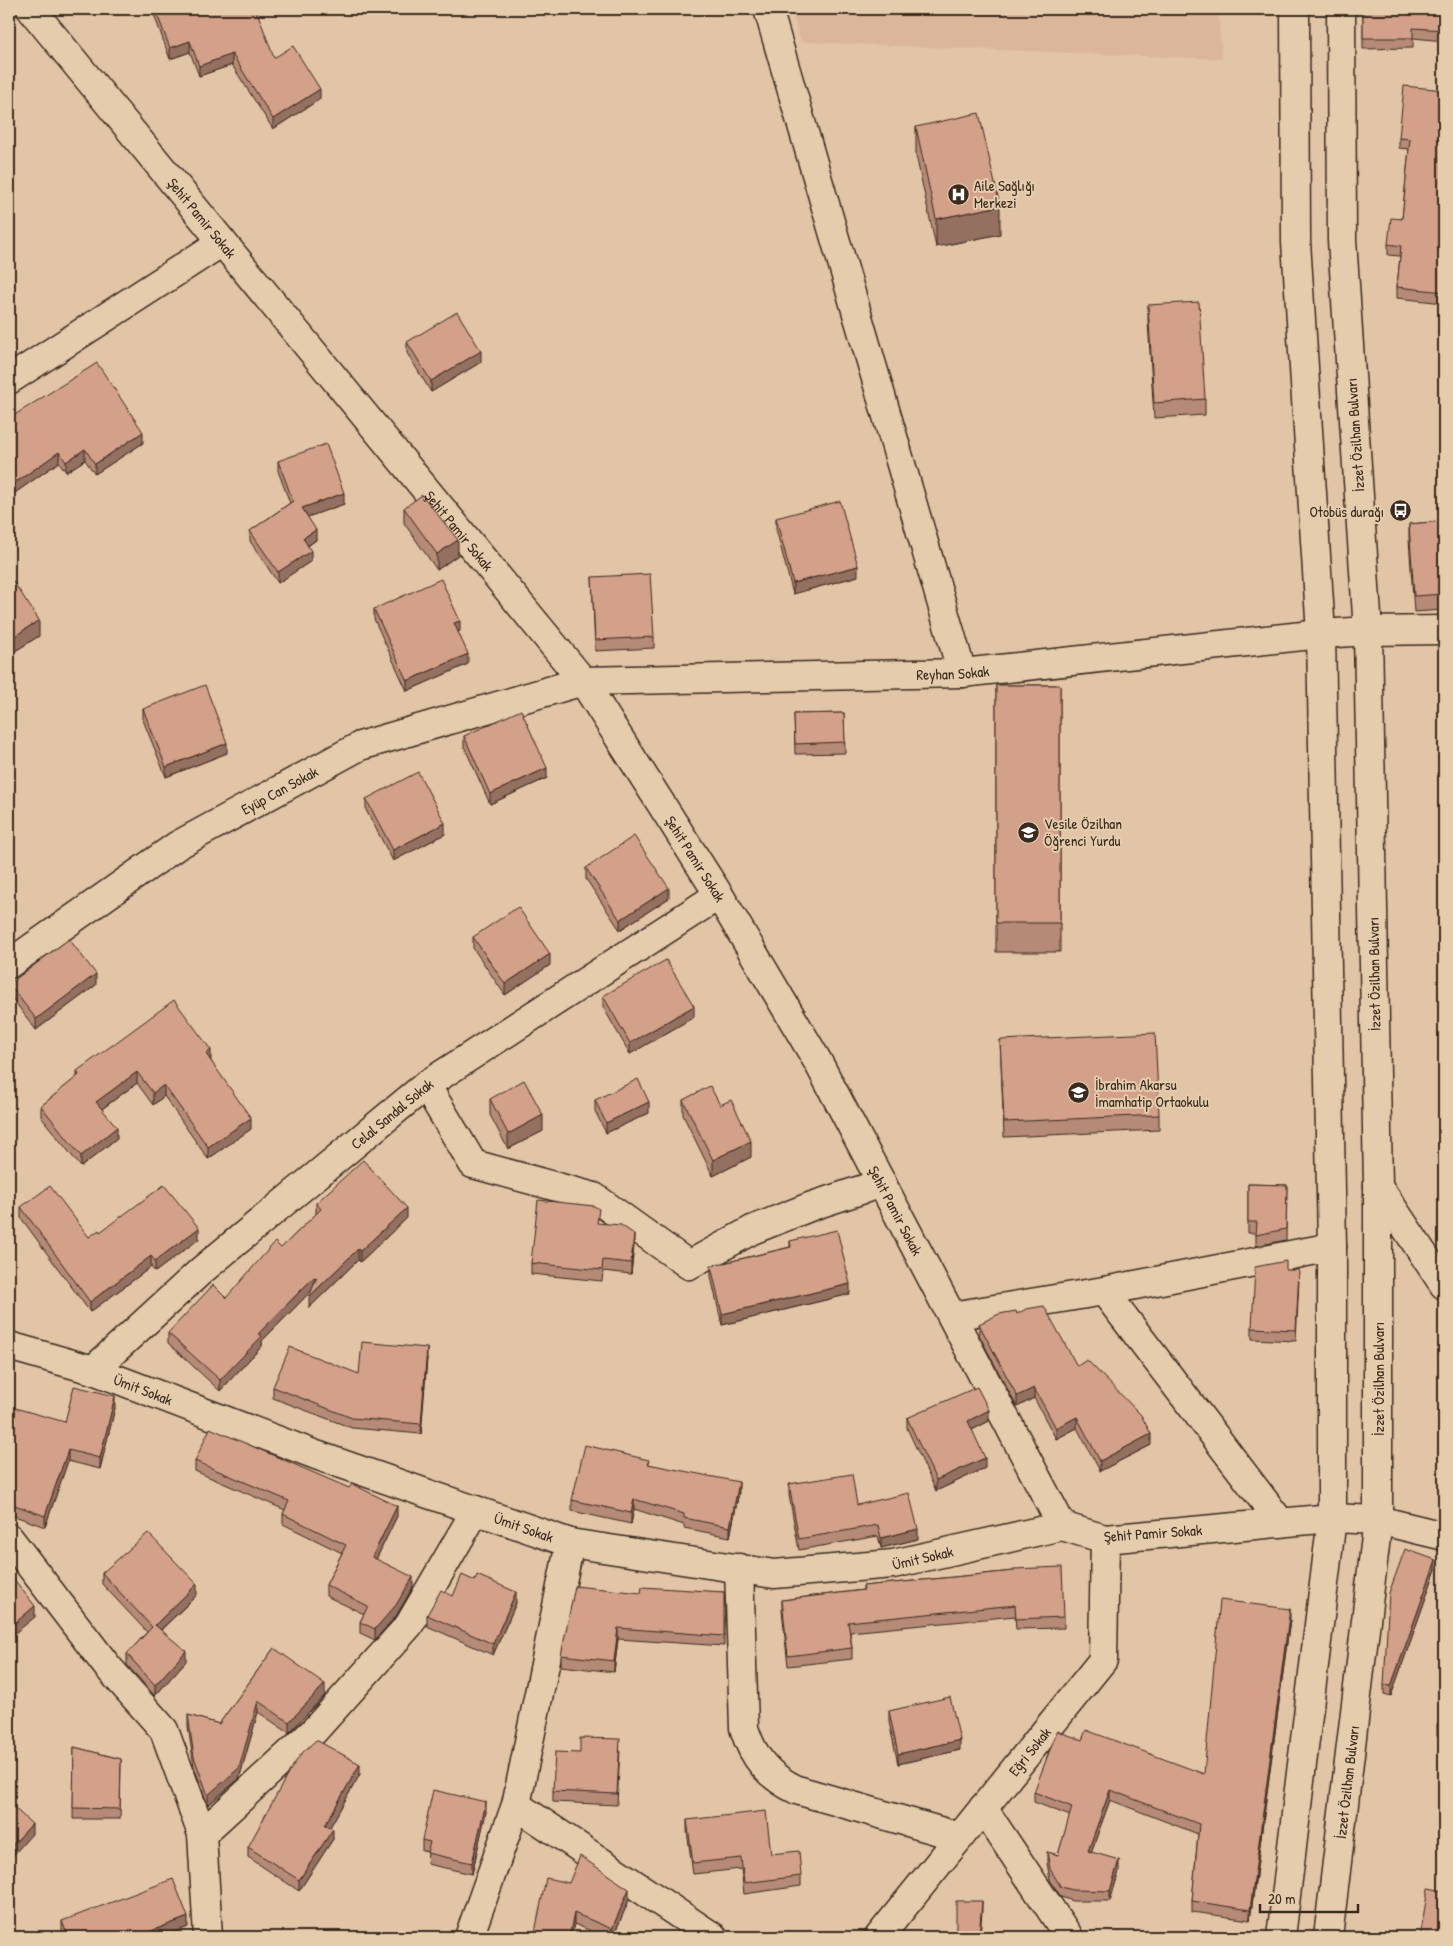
<svg xmlns="http://www.w3.org/2000/svg" width="1453" height="1946" font-family="'Patrick Hand',sans-serif">
<style>
.built{fill:#dbb69b}
.lines{fill:none;stroke-linecap:round;stroke-linejoin:round}
.minor-casing{stroke:#3b2a1e;stroke-width:31}
.tertiary-casing{stroke:#3b2a1e;stroke-width:31}
.secondary-casing{stroke:#3b2a1e;stroke-width:31}
.minor{stroke:#e4ccac;stroke-width:28}
.tertiary{stroke:#e4ccac;stroke-width:28}
.secondary{stroke:#e4ccac;stroke-width:28}
.wall{fill:#b58a77;stroke:#3b2a1e}
.shaded-wall{fill:#947061;stroke:#3b2a1e}
.building{fill:#d3a08a;stroke:#3b2a1e}
.labels{text-anchor:middle;dominant-baseline:central;stroke-width:4;stroke-linejoin:round;paint-order:stroke}
.poi-label{font-size:15px;fill:#3b2a1e;stroke:#e4ccac;text-anchor:start}
.street-label{font-size:15px;fill:#3b2a1e;stroke:#e4ccac}
</style>
<rect width="100%" height="100%" fill="#e2c4a6"/>
<filter id="ink" filterUnits="userSpaceOnUse"><feTurbulence type="fractalNoise" baseFrequency=".02" numOctaves="2"/><feDisplacementMap in="SourceGraphic" scale="10" xChannelSelector="R" yChannelSelector="G"/><feConvolveMatrix kernelMatrix="1 2 1 2 8 2 1 2 1" color-interpolation-filters="sRGB"/></filter>
<g filter="url(#ink)">
<path class="built" d="M791,9H1218L1222,59L801,42Z"/>
<g class="lines">
<defs>
<g id="minor">
<path d="M768,9L962,673"/>
<path d="M9,380L222,242"/>
<path d="M1368,631L1444,630"/>
<path id="s1" d="M9,964L178,845L360,746L583,681L962,673L1321,634"/>
<path d="M426,1085L473,1164L594,1197L689,1265L752,1230L812,1206L882,1183"/>
<path d="M1378,1186L1444,1285"/>
<path d="M1104,1291L1281,1523"/>
<path d="M952,1316L1104,1291L1332,1247"/>
<path id="s2" d="M9,1346L93,1370L316,1455L570,1543L774,1574L893,1564L1062,1526"/>
<path id="s3" d="M93,1370L202,1270L426,1085L719,895"/>
<path d="M1378,1520L1444,1536"/>
<path d="M9,1538L107,1666L164,1730L202,1834L208,1937"/>
<path d="M739,1568L744,1728C753,1758 769,1777 797,1790L960,1837"/>
<path d="M516,1805L713,1937"/>
<path d="M983,1808L1069,1937"/>
<path d="M202,1834L313,1732L409,1625L476,1510"/>
<path d="M469,1937L516,1805L570,1543"/>
<path id="s4" d="M879,1937L1103,1660L1105,1539"/>
</g>
<g id="tertiary">
<path id="s5" d="M31,9L583,681L719,895L818,1062L1062,1526L1105,1539L1332,1518L1378,1520"/>
</g>
<g id="secondary">
<path d="M1321,634L1368,631"/>
<path d="M1281,1937L1332,1518V1247L1321,634L1296,242L1295,9"/>
<path id="s6" d="M1328,1937L1378,1520V1186L1368,631L1342,240L1341,9"/>
</g>
</defs>
<use href="#minor" class="minor-casing"/>
<use href="#tertiary" class="tertiary-casing"/>
<use href="#secondary" class="secondary-casing"/>
<use href="#minor" class="minor"/>
<use href="#tertiary" class="tertiary"/>
<use href="#secondary" class="secondary"/>
</g>
<path class="wall" d="M152,9H215V10L274,58L320,99L273,129L232,65L199,76L190,52L170,59Z
M1363,9H1444V41L1413,38V48L1363,49Z
M1444,90V303L1397,298V287L1400,256L1388,255V244L1402,219L1409,149L1399,148V138Z
M916,127L1000,234L936,247L916,155Z
M1148,305L1205,399V415L1154,418L1148,321Z
M407,342L481,362L431,392L407,353Z
M9,414L13,416L143,443L95,474L85,460L66,472L59,462L9,497Z
M278,461L344,504L307,517L316,540L308,546L311,561L278,583L250,541V531L290,503L278,471Z
M404,508L458,555L437,570L404,523Z
M776,518L858,576L793,594L776,529Z
M1444,521V610L1414,612L1409,539V524Z
M9,575L39,636L12,653L9,649Z
M592,577L654,637V648L595,651Z
M374,609L460,631L458,632L468,664L407,691L374,619Z
M996,685H1060V952H996Z
M143,709L227,753L166,777L143,720Z
M844,713L845,753L795,754L794,714Z
M464,736L547,778L490,804L464,746Z
M366,799L445,834L393,861L366,810Z
M586,868L669,898L620,930L586,879Z
M473,937L550,965L505,995L473,948Z
M9,984L96,985L36,1030L9,994Z
M603,996L694,1017L630,1054L603,1007Z
M1000,1040L1159,1115V1130L1004,1137Z
M211,1061L251,1129L208,1159L164,1096L153,1105L137,1083L102,1109L117,1138L81,1167L41,1117V1106L77,1077V1071Z
M490,1099L543,1131L508,1149L490,1115Z
M595,1100L649,1113L606,1133L595,1111Z
M683,1100L720,1105L751,1157L713,1176L683,1115Z
M1248,1184L1287,1185L1286,1240L1256,1246V1233H1248Z
M316,1203L407,1218L360,1262L358,1260L309,1308L312,1290L262,1341V1346L220,1391L168,1343V1333L226,1298L281,1248L316,1214Z
M21,1207L89,1237L100,1232L199,1239L155,1272L151,1267L90,1312L21,1218Z
M790,1241L850,1294L722,1325L711,1277V1266L790,1247Z
M634,1245L631,1274L603,1271L602,1281L531,1274V1263Z
M1286,1270L1299,1281L1296,1341L1252,1339V1328Z
M1017,1314L1077,1366L1151,1445L1100,1471L1077,1428L1056,1439L1034,1398L1017,1407L979,1335V1324Z
M427,1358L421,1434L352,1428L273,1398V1387L359,1374Z
M115,1408L100,1469L68,1461L45,1527L9,1514V1427L65,1422Z
M907,1418L989,1421L972,1430L985,1468L936,1491L907,1428Z
M195,1461L397,1516L376,1559L413,1587L396,1616L375,1640L360,1633V1622L364,1614L326,1596V1585L342,1553L283,1524V1514L285,1510L195,1471Z
M649,1464L739,1492L730,1537L684,1528V1525L634,1509L631,1524L572,1511V1500Z
M789,1484L857,1505L918,1539L881,1548L878,1536L799,1550L789,1495Z
M1436,1569L1391,1696L1384,1694V1685Z
M1014,1571L1064,1617V1628L1016,1629L1015,1616L850,1632L852,1648V1659L788,1666L782,1610V1600L863,1590V1586Z
M102,1573L197,1595L161,1630L186,1661L155,1696L127,1665V1654L147,1632L102,1584Z
M724,1592V1646L618,1639L614,1672L561,1666V1655L641,1593Z
M453,1596L516,1603L493,1655L427,1626V1615Z
M1290,1620L1250,1920L1192,1912V1901L1198,1834L1110,1800L1091,1852L1119,1871L1110,1901H1073L1061,1897L1050,1880L1047,1863V1852L1058,1855L1070,1816L1034,1802V1792L1082,1740L1204,1774Z
M274,1648L325,1695L289,1733L258,1712L239,1779L208,1805L194,1767L188,1726V1715L219,1724Z
M889,1711L960,1750L898,1764L889,1722Z
M1444,1715V1741L1437,1735V1725Z
M74,1747L121,1759L120,1819H73Z
M620,1750L617,1805L553,1802V1791L580,1753Z
M360,1774L330,1827L333,1839L299,1891L248,1857V1847Z
M486,1812L472,1874L427,1864L428,1852L422,1851V1840Z
M687,1820L771,1854L801,1876V1886L744,1894L741,1869L693,1874L687,1831Z
M569,1883L629,1900L613,1937H606L574,1924L571,1937H534Z
M62,1921L188,1927L162,1937H64L62,1932Z"/>
<path class="shaded-wall" d="M190,41V52L170,59V48Z
M232,54V65L199,76V66Z
M320,89V99L273,129V119Z
M1000,206V234L936,247V219Z
M481,351V362L431,392V381Z
M143,432V443L95,474V464Z
M85,449V460L66,472V462Z
M59,452V462L9,497V487Z
M344,493V504L302,519V508Z
M316,530V540L303,549V538Z
M458,540V555L437,570V554Z
M311,551V561L278,583V572Z
M858,566V576L793,594V583Z
M39,620V636L12,653V638Z
M460,621V631L454,633V623Z
M468,654V664L407,691V681Z
M227,743V753L166,777V767Z
M547,768V778L490,804V794Z
M445,823V834L393,861V850Z
M669,888V898L620,930V920Z
M550,954V965L505,995V984Z
M96,974V985L36,1030V1019Z
M694,1006V1017L630,1054V1043Z
M211,1050V1062L206,1054Z
M137,1072V1083L96,1113V1102Z
M164,1085V1096L153,1105V1093Z
M649,1102V1113L606,1133V1123Z
M543,1115V1131L508,1149V1134Z
M251,1118V1129L208,1159V1147Z
M117,1127V1138L81,1167V1156Z
M751,1141V1157L713,1176V1160Z
M407,1208V1218L360,1262V1251Z
M199,1228V1239L155,1272V1261Z
M634,1234V1245L631,1274V1263Z
M358,1249V1260L309,1308V1297Z
M151,1256V1267L90,1312V1302Z
M314,1277V1288L262,1341V1346L220,1391V1380L258,1334Z
M850,1284V1294L722,1325V1314Z
M427,1348V1358L421,1434V1424Z
M1034,1388V1398L1017,1407V1396Z
M115,1396V1408L100,1469V1458Z
M989,1410V1421L968,1432V1421Z
M1077,1417V1428L1056,1439V1428Z
M1151,1434V1445L1100,1471V1461Z
M68,1450V1461L45,1527V1516Z
M985,1458V1468L936,1491V1480Z
M739,1482V1492L730,1537V1527Z
M634,1499V1509L631,1524V1513Z
M397,1506V1516L372,1568V1557Z
M918,1529V1539L881,1548V1538Z
M1436,1560V1569L1391,1696V1686Z
M413,1577V1587L396,1616L375,1640V1629Z
M197,1584V1595L155,1635V1625Z
M516,1592V1603L493,1655V1644Z
M35,1606V1617L9,1638V1628Z
M1290,1609V1620L1250,1920V1910Z
M618,1628V1639L614,1672V1661Z
M186,1651V1661L155,1696V1685Z
M325,1684V1695L289,1733V1722Z
M258,1701V1712L239,1779L208,1805V1795Z
M960,1740V1750L898,1764V1754Z
M360,1764V1774L325,1836V1825Z
M1110,1790V1800L1088,1861V1851Z
M486,1802V1812L472,1874V1863Z
M32,1824V1834L9,1860V1849Z
M333,1829V1839L299,1891V1880Z
M1119,1860V1871L1110,1901V1891Z
M629,1889V1900L613,1937H612V1929Z
M982,1901V1911L980,1937H979Z
M574,1913V1924L571,1937H569Z
M188,1917V1927L162,1937H135Z"/>
<path class="building" d="M155,9H215V10L219,9H256L274,58L293,46L320,89L273,119L232,54L199,66L190,41L170,48Z
M1363,9H1444V30L1413,28V38H1363Z
M1404,86L1444,90V292L1397,287L1401,246L1388,244L1391,218L1402,219L1410,139L1399,138Z
M979,113L1000,206L936,219L916,127Z
M1199,302L1205,399L1154,403L1148,305Z
M457,312L481,351L431,381L407,342Z
M97,363L143,432L95,464L85,449L66,462L59,452L9,487V414L10,413L13,416Z
M326,444L344,493L302,508L316,530L303,538L311,551L278,572L250,531L293,501L278,461Z
M422,495L458,540L437,554L404,508Z
M840,501L858,566L793,583L776,518Z
M1444,521V594L1414,596L1409,524Z
M650,574L654,637L595,640L592,577Z
M9,575L39,620L12,638L9,634Z
M441,579L460,621L454,623L468,654L407,681L374,609Z
M205,685L227,743L166,767L143,709Z
M996,685H1060V923H996Z
M521,710L547,768L490,794L464,736Z
M844,713L845,742L795,744L794,714Z
M418,772L445,823L393,850L366,799Z
M634,836L669,888L620,920L586,868Z
M518,907L550,954L505,984L473,937Z
M69,939L96,974L36,1019L9,984Z
M666,960L694,1006L630,1043L603,996Z
M174,1000L211,1050L206,1054L251,1118L208,1147L164,1085L153,1093L137,1072L96,1102L117,1127L81,1156L41,1106L79,1075L77,1071Z
M1155,1033L1159,1115L1004,1122L1000,1040Z
M638,1079L649,1102L606,1123L595,1100Z
M524,1080L543,1115L508,1134L490,1099Z
M710,1086L720,1105L731,1100L751,1141L713,1160L683,1100Z
M363,1160L407,1208L360,1251L358,1249L309,1297L317,1277L316,1279L314,1277L258,1334L262,1336L220,1380L168,1333L213,1285L226,1298L275,1242L281,1248L321,1209L316,1203Z
M1248,1184L1287,1185L1286,1229L1256,1235L1257,1222H1248Z
M164,1185L199,1228L155,1261L151,1256L90,1302L21,1207L50,1186L89,1237L99,1230L100,1232Z
M538,1200L594,1206L599,1209L597,1223L621,1225L634,1234L631,1263L603,1260L602,1270L531,1263Z
M837,1230L850,1284L722,1314L711,1266L791,1247L790,1241Z
M1286,1261V1270H1299L1296,1330L1252,1328L1255,1267Z
M1044,1306L1077,1366L1087,1360L1141,1415L1151,1434L1100,1461L1077,1417L1056,1428L1034,1388L1017,1396L979,1324L999,1314L1016,1311L1017,1314L1026,1309Z
M362,1342L427,1348L421,1424L352,1418L273,1387L290,1347L359,1374Z
M74,1386L115,1396L100,1458L68,1450L45,1516L9,1503V1427L15,1408L65,1422Z
M977,1387L989,1410L968,1421L985,1458L936,1480L907,1418Z
M210,1428L349,1488L352,1484L397,1506L372,1557L413,1577L396,1605L375,1629L360,1622L368,1606L326,1585L346,1545L283,1514L289,1501L195,1461Z
M585,1445L649,1460L648,1464L739,1482L730,1527L684,1518V1514L634,1499L631,1513L572,1500Z
M852,1474L857,1505L909,1493L918,1529L881,1538L878,1525L799,1539L789,1484Z
M148,1533L197,1584L155,1625L186,1651L155,1685L127,1654L152,1627L102,1573Z
M1405,1549L1436,1560L1391,1686L1384,1685L1389,1593Z
M1062,1567L1064,1617L1016,1619L1015,1605L848,1622L852,1648L788,1656L782,1600L864,1590L863,1586L1014,1571V1569Z
M9,1573L35,1606L9,1628Z
M462,1575L475,1581L477,1575L516,1592L493,1644L427,1615L441,1590L453,1596Z
M575,1586L641,1593L642,1587L724,1592V1636L618,1628L614,1661L561,1655Z
M1220,1600L1290,1609L1250,1910L1192,1901L1199,1824L1110,1790L1088,1851L1119,1860L1110,1891L1073,1890L1061,1887L1050,1869L1047,1852L1058,1855L1072,1807L1034,1792L1057,1731L1082,1740L1086,1730L1204,1774Z
M274,1648L325,1684L289,1722L258,1701L239,1768L208,1795L194,1757L188,1715L219,1724Z
M950,1697L960,1740L898,1754L889,1711Z
M1444,1715V1730L1437,1725Z
M580,1738L620,1739L617,1794L553,1791L555,1752L580,1753Z
M316,1740L360,1764L325,1825L333,1829L299,1880L248,1847L289,1772L301,1754Z
M74,1747L121,1759L120,1809L73,1808Z
M433,1790L486,1802L472,1863L427,1853L430,1842L422,1840Z
M9,1803L32,1824L9,1849Z
M766,1811L771,1854L799,1851L801,1876L744,1883L741,1858L693,1863L687,1820Z
M580,1856L629,1889L612,1929L574,1913L569,1937H534L546,1878L569,1883Z
M173,1879L188,1917L135,1937H68L62,1921Z
M1428,1888L1444,1891V1937H1420Z
M956,1901H982L979,1937H956Z"/>
</g>
<defs>
<symbol id="hospital-disc" viewBox="-11 -11 22 22"><circle r="9.5" fill="#3b2a1e" stroke="#e4ccac"/><path d="M-5-5h3v3.5h4V-5h3V5h-3V1.5h-4V5h-3Z" fill="#fff"/></symbol>
<symbol id="bus-disc" viewBox="-11 -11 22 22"><circle r="9.5" fill="#3b2a1e" stroke="#e4ccac"/><path d="M-5-6H5V4H4V6H2V4H-2V6H-4V4H-5ZM-3.5-4V0h7V-4ZM-3.5 1.2v1.5H-2V1.2ZM2 1.2v1.5H3.5V1.2Z" fill="#fff"/></symbol>
<symbol id="school-disc" viewBox="-11 -11 22 22"><circle r="9.5" fill="#3b2a1e" stroke="#e4ccac"/><path d="M0-5L7-2L0 1L-7-2ZM-4 1L0 2.5L4 1V4Q0 6-4 4Z" fill="#fff"/></symbol>
</defs>
<g fill-rule="evenodd">
<use href="#hospital-disc" x="946" y="182" width="25" height="25"/>
<use href="#bus-disc" x="1388" y="498" width="25" height="25"/>
<use href="#school-disc" x="1016" y="820" width="25" height="25"/>
<use href="#school-disc" x="1066" y="1080" width="25" height="25"/>
</g>
<g class="labels">
<g class="poi-label">
<text x="974" y="185">Aile Sağlığı<tspan x="974" dy="17">Merkezi</tspan></text>
<text x="1384" y="511" text-anchor="end">Otobüs durağı</text>
<text x="1044" y="823">Vesile Özilhan<tspan x="1044" dy="17">Öğrenci Yurdu</tspan></text>
<text x="1095" y="1084">İbrahim Akarsu<tspan x="1095" dy="17">İmamhatip Ortaokulu</tspan></text>
</g>
<g class="street-label">
<text stroke="none"><textPath href="#s5" startOffset="270">Şehit Pamir Sokak</textPath></text>
<text transform="translate(1355 435) rotate(-94)">İzzet Özilhan Bulvarı</text>
<text stroke="none"><textPath href="#s5" startOffset="675">Şehit Pamir Sokak</textPath></text>
<text stroke="none"><textPath href="#s1" startOffset="1016">Reyhan Sokak</textPath></text>
<text stroke="none"><textPath href="#s1" startOffset="322">Eyüp Can Sokak</textPath></text>
<text stroke="none"><textPath href="#s5" startOffset="1080">Şehit Pamir Sokak</textPath></text>
<text transform="translate(1374 974) rotate(-91)">İzzet Özilhan Bulvarı</text>
<text stroke="none"><textPath href="#s3" startOffset="394">Celal Sandal Sokak</textPath></text>
<text stroke="none"><textPath href="#s5" startOffset="1485">Şehit Pamir Sokak</textPath></text>
<text transform="translate(1378 1379) rotate(-90)">İzzet Özilhan Bulvarı</text>
<text stroke="none"><textPath href="#s2" startOffset="141">Ümit Sokak</textPath></text>
<text stroke="none"><textPath href="#s2" startOffset="546">Ümit Sokak</textPath></text>
<text transform="translate(1153 1533) rotate(-4)">Şehit Pamir Sokak</text>
<text stroke="none"><textPath href="#s2" startOffset="951">Ümit Sokak</textPath></text>
<text stroke="none"><textPath href="#s4" startOffset="239">Eğri Sokak</textPath></text>
<text stroke="none"><textPath href="#s6" startOffset="156">İzzet Özilhan Bulvarı</textPath></text>
</g>
</g>
<rect width="1453" height="1946" fill="none" stroke="#e4ccac" stroke-width="30"/>
<rect x="15" y="15" width="1423" height="1916" fill="none" stroke="#3b2a1e" stroke-width="2" filter="url(#ink)"/>
<path d="M1260 1904v8h98v-8" fill="none" stroke="#3b2a1e" stroke-width="2.5"/>
<text x="1268" y="1904" font-size="15" fill="#3b2a1e" stroke="#e4ccac" stroke-width="4" paint-order="stroke">20 m</text>
</svg>
